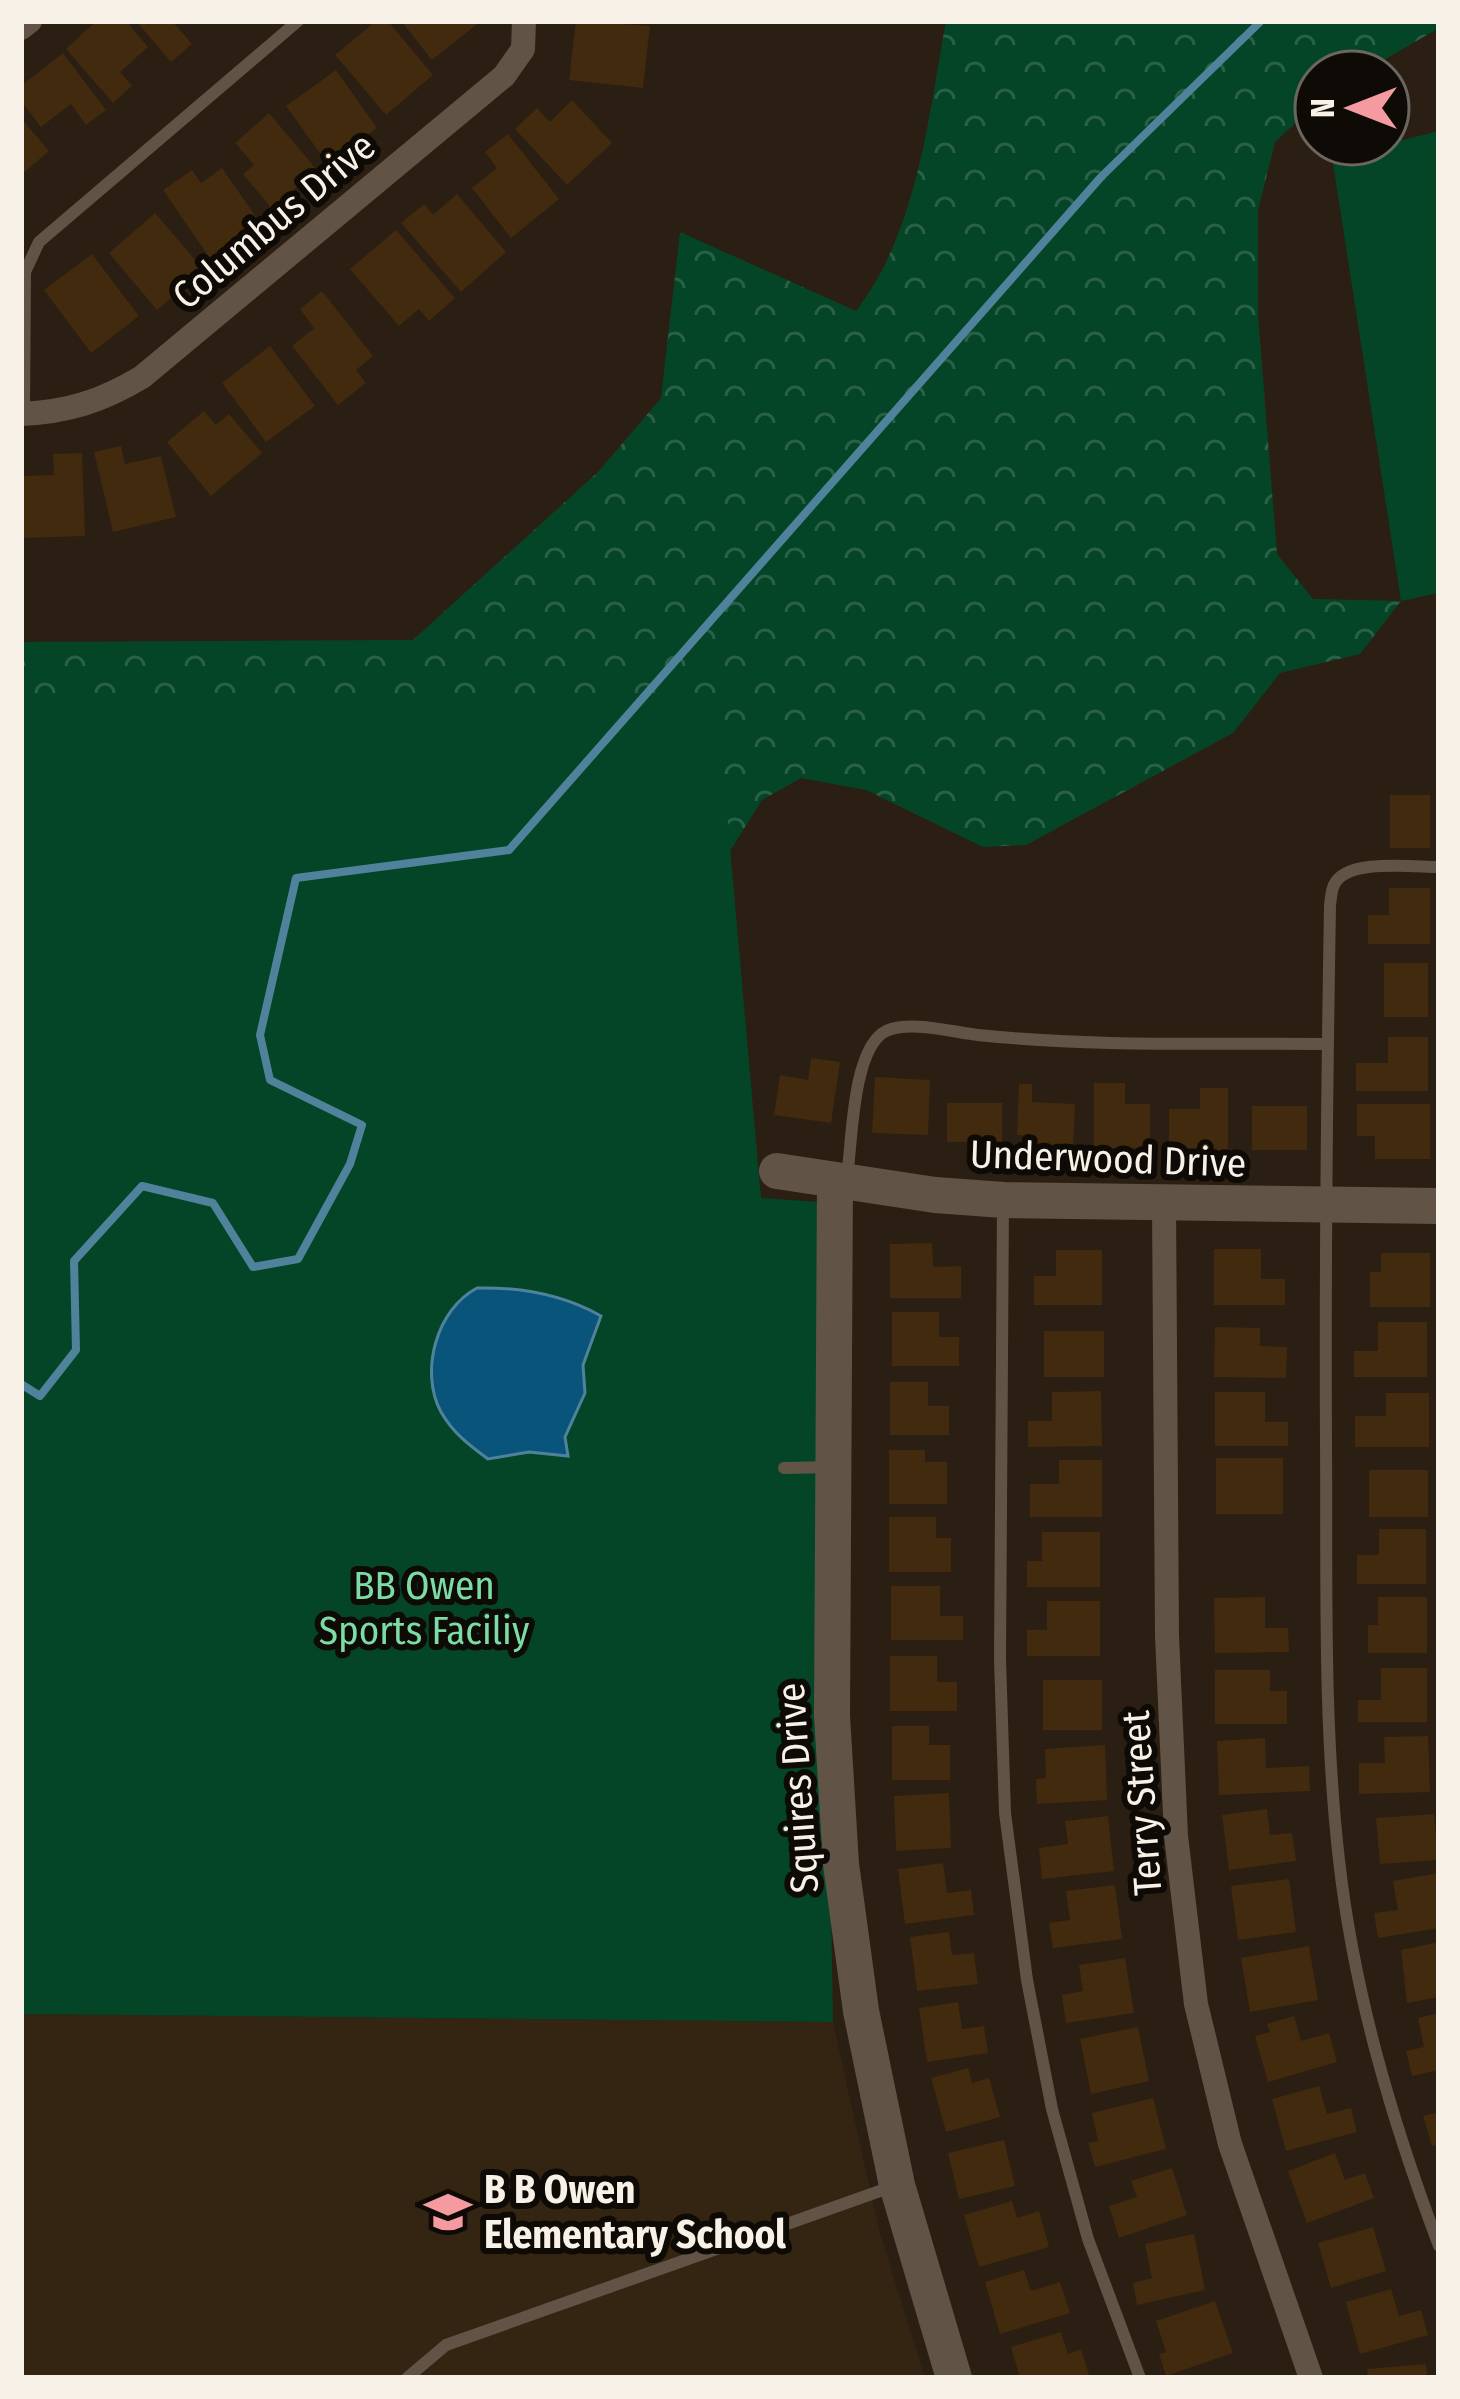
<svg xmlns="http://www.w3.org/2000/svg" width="1460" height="2399" font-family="'Fira Sans Condensed',sans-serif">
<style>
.built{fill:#342513}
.forest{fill:url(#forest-crowns)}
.park{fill:#044528}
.water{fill:#08547a;stroke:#50839b;stroke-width:3}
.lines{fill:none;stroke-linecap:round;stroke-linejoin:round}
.stream{stroke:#50839b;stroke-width:8}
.building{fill:#412a0d}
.lane{stroke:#615446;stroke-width:12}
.street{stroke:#615446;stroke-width:24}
.secondary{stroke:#615446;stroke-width:36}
.labels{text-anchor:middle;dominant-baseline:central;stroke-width:12;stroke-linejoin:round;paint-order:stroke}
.street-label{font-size:39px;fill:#f8f1e8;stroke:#0e0a05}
.park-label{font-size:39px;fill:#7cdca6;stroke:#0e0a05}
.poi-label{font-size:39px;font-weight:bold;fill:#f8f1e8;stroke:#0e0a05;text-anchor:start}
</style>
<defs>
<pattern id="forest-crowns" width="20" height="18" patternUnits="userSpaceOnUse" patternTransform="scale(3)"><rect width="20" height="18" fill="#044528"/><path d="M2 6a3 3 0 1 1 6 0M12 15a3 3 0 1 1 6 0" fill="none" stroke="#296047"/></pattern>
</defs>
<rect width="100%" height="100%" fill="#2a1f12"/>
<path class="built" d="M21,2014L833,2022L879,2230L925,2378H21Z"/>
<path class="forest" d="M946,21H1439V28L1363,72H1316V104L1275,142L1258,210V315L1277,554L1313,599L1401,601L1360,654L1280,673L1233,733L1026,845L983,847L866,790L801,778L762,800L700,899L21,1386V642L413,640L599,471L661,398L680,232L856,311C918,230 928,119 946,21Z"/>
<path class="park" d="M1439,131V593L1401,601L1332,157Z
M21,696L717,700L761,1198L819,1202L833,2022L21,2014Z"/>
<path class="water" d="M477,1288C521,1287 562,1294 601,1316L583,1365L585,1393L565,1437L568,1456L529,1452L488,1459C469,1445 453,1433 441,1412C419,1371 437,1309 477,1288Z"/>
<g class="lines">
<path class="stream" d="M21,1384L40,1396L76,1350L74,1261L142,1186L213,1203L253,1267L298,1259L350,1164L362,1125L270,1080L260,1035L296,878L509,850L1101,177L1261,21"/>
</g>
<path class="building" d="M96,21H126L148,47L120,72L132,86L113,103L66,49Z
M136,21H172L192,44L171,62Z
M376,21H388L433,75L386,115L335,55Z
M401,21H481L432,60Z
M576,21L650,26L643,88L569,80Z
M63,53L106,110L86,125L71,104L41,127L21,101V86Z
M336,70L377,128L327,163L286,106Z
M572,100L612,143L567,185L515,129L537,108L550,122Z
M269,113L317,170L272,209L243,174L254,165L235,143Z
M21,118L49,151L21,175Z
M508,134L559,199L511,238L472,188L497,168L485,152Z
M222,168L261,224L211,260L163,190L192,170L201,183Z
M457,194L506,252L461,292L401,223L424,204L433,215Z
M155,213L204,270L157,310L109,253Z
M396,230L455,298L429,321L419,309L399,326L350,269Z
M92,254L139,316L91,353L44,290Z
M322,291L373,356L356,370L366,383L338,405L292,346L314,328L300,309Z
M270,346L315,406L266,442L222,383Z
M204,411L216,425L229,414L262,453L211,496L167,442Z
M121,446L125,464L161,456L176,517L113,532L94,452Z
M82,453L85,536L24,538L23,476L54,475L53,454Z
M1390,795H1430V848H1390Z
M1389,888H1430V944H1368V915H1389Z
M1384,963H1428V1017H1384Z
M1388,1037H1428V1091H1356V1063H1388Z
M811,1058L840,1062L831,1123L774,1115L780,1075L808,1080Z
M875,1077L930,1080L928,1135L872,1133Z
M1094,1083H1125V1104H1150V1148H1094Z
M1019,1084H1032V1102L1075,1104L1073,1150L1036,1148V1136L1017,1135Z
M1200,1088H1228V1150H1169V1109H1200Z
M947,1103H1002V1142H947Z
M1357,1104H1430V1159H1375V1136H1357Z
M1252,1106H1307V1150H1252Z
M932,1243L933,1267L961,1266V1298H890V1244Z
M1214,1249H1261V1279H1285V1305H1214Z
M1056,1250H1102V1305H1034V1276H1056Z
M1381,1253H1430V1307H1370V1272H1381Z
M892,1312H939V1337H959V1366H892Z
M1378,1322H1427V1377H1354V1351H1378Z
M1215,1327L1260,1328V1346L1287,1347L1286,1378L1214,1377Z
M1044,1331H1104V1377H1044Z
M890,1382H928V1406H949V1435H890Z
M1101,1391L1102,1446L1028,1447V1421H1052V1392Z
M1215,1392H1265V1422H1288V1446H1215Z
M1386,1393H1429V1447H1355V1416H1386Z
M889,1450H925V1462H947V1504H889Z
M1216,1458H1283V1514H1216Z
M1059,1460H1102V1517H1030V1484H1059Z
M1369,1470H1428V1517H1369Z
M889,1517H936V1538H951V1572H889Z
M1379,1529H1426V1584H1357V1555H1379Z
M1042,1532H1100V1587H1027V1561H1042Z
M891,1586H940V1616H963V1640H891Z
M1265,1597V1628H1288L1289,1652L1215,1653L1214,1598Z
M1378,1597H1427V1653H1368V1625H1378Z
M1047,1601H1100V1656H1027V1630H1047Z
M890,1656H937V1682H957V1711H890Z
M1381,1668H1427V1722H1358V1700H1381Z
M1215,1670H1270V1691H1287V1724H1215Z
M1043,1680H1102V1730H1043Z
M892,1726H929V1745H950V1780H892Z
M1428,1736L1430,1792L1359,1794V1763H1385L1384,1737Z
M1265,1738L1266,1768L1309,1766L1310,1791L1219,1795L1217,1741Z
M1105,1745L1107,1800L1037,1804L1036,1779L1046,1778L1045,1749Z
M949,1793L951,1848L896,1851L894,1796Z
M1267,1809L1270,1835L1292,1833L1296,1861L1229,1870L1222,1815Z
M1434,1814L1438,1860L1380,1864L1376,1818Z
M1108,1816L1114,1871L1042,1879L1039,1848L1068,1844L1065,1821Z
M943,1863L947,1893L971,1890L974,1915L905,1924L898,1869Z
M1439,1873V1928L1378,1938L1374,1913L1398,1910L1393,1881Z
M1289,1879L1296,1932L1238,1940L1231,1886Z
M1115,1885L1122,1939L1053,1948L1049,1923L1070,1920L1066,1891Z
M949,1932L952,1955L974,1953L978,1984L917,1991L910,1937Z
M1439,1942V1997L1407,2003L1401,1950Z
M1309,1946L1318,2000L1250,2012L1241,1958Z
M1125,1958L1134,2013L1066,2023L1062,1995L1083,1991L1079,1965Z
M958,2002L962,2029L984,2026L988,2053L927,2062L919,2008Z
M1439,2013V2070L1412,2076L1406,2051L1424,2047L1418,2018Z
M1294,2016L1301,2041L1329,2033L1337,2062L1268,2082L1255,2036L1270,2032L1267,2024Z
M1138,2027L1149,2081L1091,2094L1080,2039Z
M968,2068L972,2083L989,2078L1000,2117L946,2132L931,2078Z
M1319,2086L1327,2114L1351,2108L1357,2132L1286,2151L1272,2099Z
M1153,2098L1166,2149L1095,2167L1088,2143L1098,2141L1092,2113Z
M1439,2112V2144L1432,2146L1423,2116Z
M1004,2140L1015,2186L959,2199L948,2153Z
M1335,2153L1345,2180L1365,2173L1374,2198L1307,2223L1288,2171Z
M1172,2168L1187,2215L1119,2238L1109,2206L1137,2197L1131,2181Z
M1012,2201L1017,2218L1039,2211L1049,2247L979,2267L964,2215Z
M1373,2227L1386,2271L1331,2288L1318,2243Z
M1194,2234L1205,2290L1137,2305L1133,2283L1152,2278L1145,2244Z
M1024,2270L1031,2291L1060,2282L1070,2313L1000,2334L985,2282Z
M1391,2289L1399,2316L1421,2310L1428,2335L1360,2354L1346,2302Z
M1215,2301L1233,2353L1166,2376L1159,2354L1166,2352L1156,2321Z
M1061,2332L1068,2354L1081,2349L1090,2378H1020L1011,2347Z
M1426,2364L1427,2378H1368L1367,2369Z"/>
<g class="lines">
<path class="lane" d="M24,413L25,272L39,242L298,21
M1439,867C1413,867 1346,858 1334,885C1331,891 1331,899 1330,905C1327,1084 1325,1263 1326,1442C1327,1581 1323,1721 1339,1860C1354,1993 1392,2121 1439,2246
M847,1178C852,1143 852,1048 886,1031C910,1020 952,1032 978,1035C1093,1047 1211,1043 1327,1044
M1003,1203L1000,1659L1005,1813L1027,1980L1052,2109L1088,2239L1140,2378
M784,1468L832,1467
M407,2378L446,2345L894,2186"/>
<path class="street" d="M21,28L30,21
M21,414C68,412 102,401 142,377L504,76L523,49L524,21
M1164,1204L1167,1636L1176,1836L1196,2004L1230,2144L1311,2378"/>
<path class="secondary" d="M777,1171L935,1195L1004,1200L1439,1206
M835,1180L832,1716L841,1864L861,2011L897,2185L954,2378"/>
</g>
<defs>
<symbol id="school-bare" viewBox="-9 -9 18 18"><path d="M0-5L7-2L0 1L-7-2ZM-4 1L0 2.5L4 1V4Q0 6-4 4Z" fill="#f49aa0" stroke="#0e0a05" stroke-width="2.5" paint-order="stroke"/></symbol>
</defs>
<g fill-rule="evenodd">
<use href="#school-bare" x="415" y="2179" width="66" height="66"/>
</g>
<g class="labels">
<g class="street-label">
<text transform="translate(274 221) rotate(-40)">Columbus Drive</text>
<text transform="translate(1108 1159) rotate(2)">Underwood Drive</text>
<text transform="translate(798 1788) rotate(-94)">Squires Drive</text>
<text transform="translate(1142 1803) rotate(-94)">Terry Street</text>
</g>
<g class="park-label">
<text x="424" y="1586">BB Owen<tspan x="424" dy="45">Sports Faciliy</tspan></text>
</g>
<g class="poi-label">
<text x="484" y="2190">B B Owen<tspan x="484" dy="45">Elementary School</tspan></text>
</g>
</g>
<rect width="1460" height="2399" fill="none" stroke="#f8f1e8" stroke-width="48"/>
<g transform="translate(1352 108) rotate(270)"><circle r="57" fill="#0e0a05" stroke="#6c6660" stroke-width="3"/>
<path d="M0-9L21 45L0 30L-21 45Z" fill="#f49aa0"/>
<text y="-18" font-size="33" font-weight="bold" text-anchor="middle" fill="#f8f1e8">N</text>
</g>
</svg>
